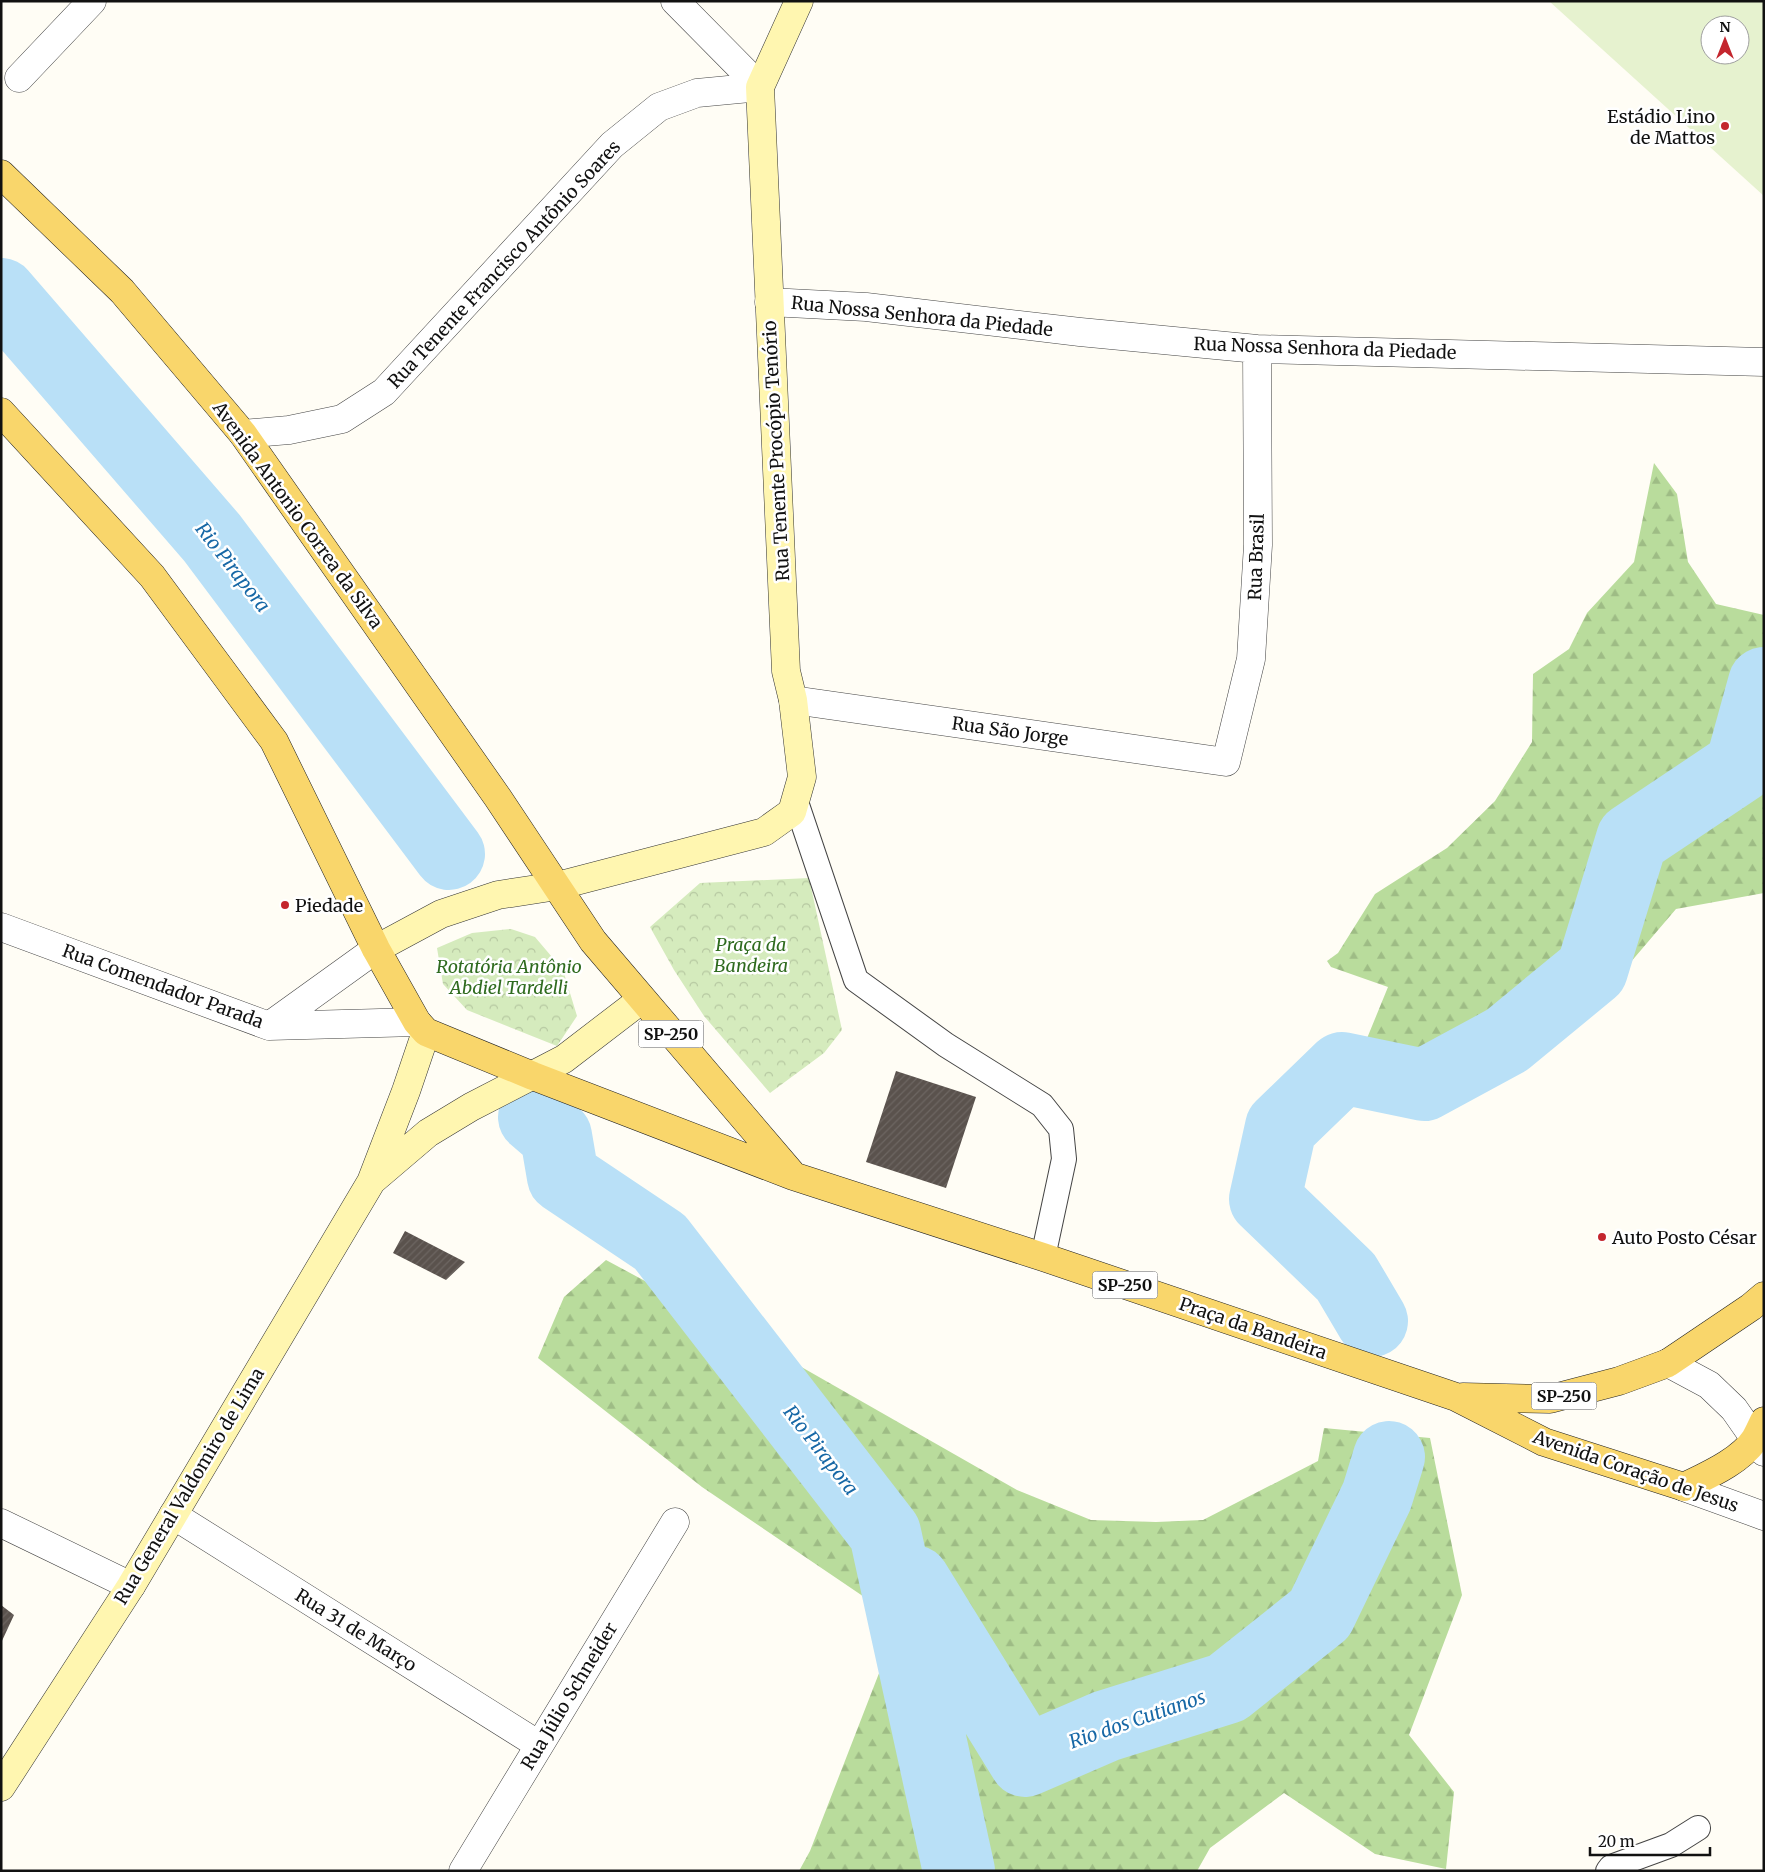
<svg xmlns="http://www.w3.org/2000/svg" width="1765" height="1872" font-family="Merriweather,serif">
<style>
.forest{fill:url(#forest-firs)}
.park{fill:url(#park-crowns)}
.pitch{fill:#e6f2cf;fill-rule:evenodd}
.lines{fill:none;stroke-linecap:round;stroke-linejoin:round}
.river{stroke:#b9e0f7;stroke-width:72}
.building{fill:url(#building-hatch)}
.service-casing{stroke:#444;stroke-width:26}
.minor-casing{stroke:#444;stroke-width:29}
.tertiary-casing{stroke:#444;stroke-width:29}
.secondary-casing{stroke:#333;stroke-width:29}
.primary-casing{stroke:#222;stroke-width:29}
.service{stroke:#fff;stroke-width:24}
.minor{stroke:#fff;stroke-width:28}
.tertiary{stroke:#fff;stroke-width:28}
.secondary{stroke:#fff6b0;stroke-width:28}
.primary{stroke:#f9d66b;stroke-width:28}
.poi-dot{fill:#c4262e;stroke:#fff;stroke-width:2}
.labels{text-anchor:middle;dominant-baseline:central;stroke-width:5;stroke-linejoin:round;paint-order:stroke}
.shield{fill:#fff;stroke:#585858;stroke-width:1}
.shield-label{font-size:16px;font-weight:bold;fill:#111}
.poi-label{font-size:18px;fill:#111;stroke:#fff;text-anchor:start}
.street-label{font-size:18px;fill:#111;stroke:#fff}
.park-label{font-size:18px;font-style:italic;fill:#2f6b1f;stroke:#fff}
.water-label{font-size:19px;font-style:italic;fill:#1768a6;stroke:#fff}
</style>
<defs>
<pattern id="forest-firs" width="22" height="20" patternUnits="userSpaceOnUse" patternTransform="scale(1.25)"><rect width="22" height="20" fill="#b9dc9c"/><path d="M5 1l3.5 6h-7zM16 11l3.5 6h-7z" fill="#9ebc85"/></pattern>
<pattern id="park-crowns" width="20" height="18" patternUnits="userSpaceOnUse" patternTransform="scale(1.25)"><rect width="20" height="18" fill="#d5ebbd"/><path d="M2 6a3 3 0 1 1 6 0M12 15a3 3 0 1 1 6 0" fill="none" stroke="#b6c8a1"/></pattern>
<pattern id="building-hatch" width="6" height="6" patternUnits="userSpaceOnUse" patternTransform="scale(1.25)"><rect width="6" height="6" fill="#5a524d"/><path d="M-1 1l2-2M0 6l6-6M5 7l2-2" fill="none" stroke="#6d6662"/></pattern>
</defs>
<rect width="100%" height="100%" fill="#fffdf5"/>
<path class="forest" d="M1654,463L1677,494L1688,562L1716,604L1764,615V893L1676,909L1624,970L1548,1011L1462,1076L1397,1102L1372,1092L1361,1053L1388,987L1331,967L1327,961L1338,953L1375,894L1447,848L1495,801L1532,742L1533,674L1569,649L1587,613L1634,562Z
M606,1260L749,1337L1017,1490L1091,1520L1156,1522L1203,1520L1318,1461L1324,1428L1430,1438L1462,1595L1409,1735L1454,1792L1446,1869L1375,1854L1284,1793L1210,1848L1197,1871H799L810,1851L895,1632L876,1605L702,1487L538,1358L564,1297Z"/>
<path class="park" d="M809,878L842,1030L824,1053L770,1093L704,1016L674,970L650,927L700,883Z
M511,929L535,937L563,970L577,1016L557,1046L467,1010L443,984L437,948L472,933Z"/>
<path class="pitch" d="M1549,1H1764V196ZM1710,25H1740V55H1710Z"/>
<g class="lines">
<path class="river" d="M1,294L212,538L449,854
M534,1117L556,1136L563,1177L660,1242L885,1533L959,1871
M1372,1321L1346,1277L1265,1199L1281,1127L1342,1068L1424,1085L1507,1040L1592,970L1632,839L1741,766L1764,683
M914,1581L1025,1761L1106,1726L1227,1688L1320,1614L1377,1496L1389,1457"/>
</g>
<path class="building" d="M896,1071L976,1097L946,1188L866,1162Z
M405,1231L465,1262L446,1280L393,1253Z
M1,1605L14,1615L1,1643Z"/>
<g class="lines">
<defs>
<path id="service" d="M795,799L856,980L946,1045L1042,1105L1061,1129L1064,1159L1043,1257
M1608,1871L1611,1867L1671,1845L1698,1828"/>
<path id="minor" d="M19,78L92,1
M769,302L866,307L1080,332L1257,349L1764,362
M243,434L289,430L342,419L384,392L612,145L659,107L697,93L760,87
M793,700L1226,762L1251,659L1258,545L1257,349
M1,927L269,1026L417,1022
M269,1026L376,949
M1668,1363L1709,1385L1734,1409L1764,1452
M1684,1487L1764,1516
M173,1515L539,1745
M1,1523L131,1586
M463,1871L675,1522"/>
<path id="tertiary" d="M675,1L760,87"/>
<path id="secondary" d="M376,949L441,914L498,895L557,886L764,832L792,812L802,777L793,700L786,671L760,87L799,1
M374,1179L428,1133L471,1107L564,1059L641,1000
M1,1787L131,1586L371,1182L406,1091L426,1032"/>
<path id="primary" d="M1,174L122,291L243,434L498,798L593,941L791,1173
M1,412L152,576L274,741L376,949L417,1022L426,1032L533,1076L793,1176L1043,1257L1456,1397L1544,1442L1684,1487C1706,1476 1741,1461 1755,1439C1758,1434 1761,1427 1764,1421
M1463,1397L1550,1399L1619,1381L1668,1363L1751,1307L1764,1296"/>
</defs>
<use href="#service" class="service-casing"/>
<use href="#minor" class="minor-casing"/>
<use href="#tertiary" class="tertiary-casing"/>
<use href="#secondary" class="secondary-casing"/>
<use href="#primary" class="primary-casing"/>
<use href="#service" class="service"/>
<use href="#minor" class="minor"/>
<use href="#tertiary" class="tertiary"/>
<use href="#secondary" class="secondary"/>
<use href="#primary" class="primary"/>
</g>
<g class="poi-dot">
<circle cx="1725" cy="126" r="5"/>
<circle cx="285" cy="905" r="5"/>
<circle cx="1602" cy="1237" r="5"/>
</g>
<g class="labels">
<g class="shield">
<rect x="638.5" y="1020.5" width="65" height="27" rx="4"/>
<rect x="1092.5" y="1271.5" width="65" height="27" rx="4"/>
<rect x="1531.5" y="1382.5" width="65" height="27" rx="4"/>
</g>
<g class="shield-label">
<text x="671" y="1034">SP-250</text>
<text x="1125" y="1285">SP-250</text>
<text x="1564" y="1396">SP-250</text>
</g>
<g class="poi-label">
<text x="1715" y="116" text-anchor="end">Estádio Lino<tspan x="1715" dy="21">de Mattos</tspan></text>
<text x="295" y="905">Piedade</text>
<text x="1612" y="1237">Auto Posto César</text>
</g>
<g class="street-label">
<text transform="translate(504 264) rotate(-47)">Rua Tenente Francisco Antônio Soares</text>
<text transform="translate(922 316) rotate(6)">Rua Nossa Senhora da Piedade</text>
<text transform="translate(1325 348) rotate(2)">Rua Nossa Senhora da Piedade</text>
<text transform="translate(776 451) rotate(-93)">Rua Tenente Procópio Tenório</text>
<text transform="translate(298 515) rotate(54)">Avenida Antonio Correa da Silva</text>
<text transform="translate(1256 557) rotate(-88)">Rua Brasil</text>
<text transform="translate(1010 731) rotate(8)">Rua São Jorge</text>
<text transform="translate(163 986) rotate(20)">Rua Comendador Parada</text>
<text transform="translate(1253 1328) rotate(19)">Praça da Bandeira</text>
<text transform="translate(1636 1471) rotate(19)">Avenida Coração de Jesus</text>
<text transform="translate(189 1486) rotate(-59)">Rua General Valdomiro de Lima</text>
<text transform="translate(356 1630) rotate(32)">Rua 31 de Março</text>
<text transform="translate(569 1696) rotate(-59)">Rua Júlio Schneider</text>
</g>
<g class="park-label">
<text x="751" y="944">Praça da<tspan x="751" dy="21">Bandeira</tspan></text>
<text x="509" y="966">Rotatória Antônio<tspan x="509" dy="21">Abdiel Tardelli</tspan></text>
</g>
<g class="water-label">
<text transform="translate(233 567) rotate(52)">Rio Pirapora</text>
<text transform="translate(821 1450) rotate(52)">Rio Pirapora</text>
<text transform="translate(1137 1719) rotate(-19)">Rio dos Cutianos</text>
</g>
</g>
<rect width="1765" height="1872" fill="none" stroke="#111111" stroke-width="5"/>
<g transform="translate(1725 40)"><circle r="24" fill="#ffffff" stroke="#a0a0a0"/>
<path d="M0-4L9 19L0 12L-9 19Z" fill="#c4262e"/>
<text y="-8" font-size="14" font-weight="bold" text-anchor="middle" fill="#111111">N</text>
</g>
<path d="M1590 1847v8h120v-8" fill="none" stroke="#111111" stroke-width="2.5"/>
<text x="1598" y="1847" font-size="15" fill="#111111" stroke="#ffffff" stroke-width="4" paint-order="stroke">20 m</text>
</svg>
